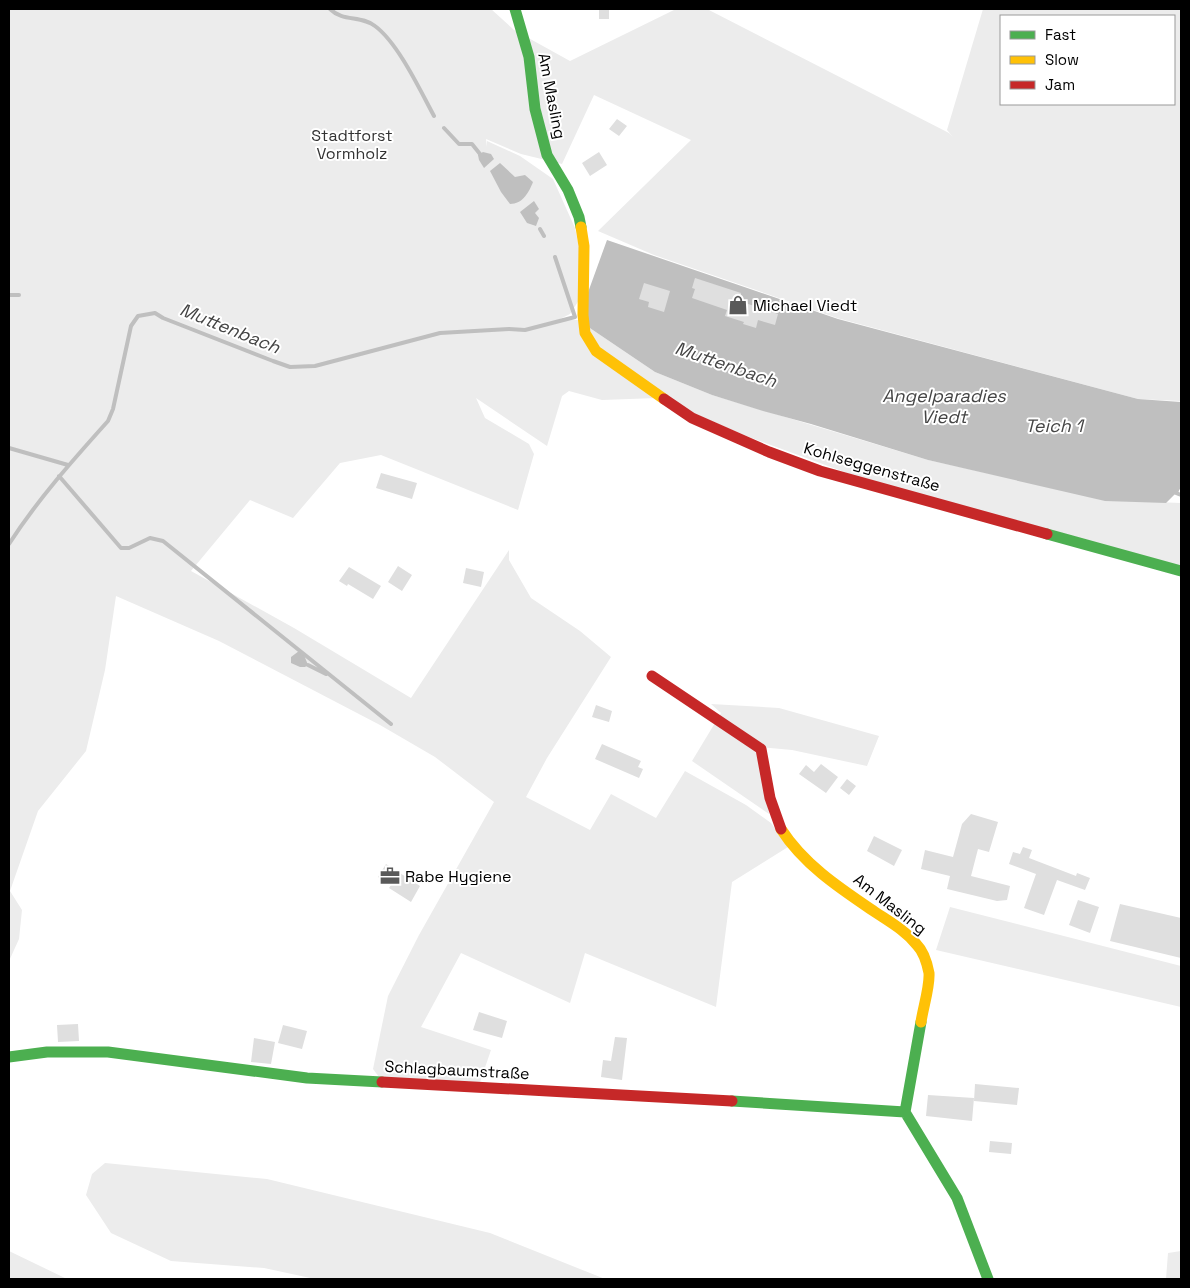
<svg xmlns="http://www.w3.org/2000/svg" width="1190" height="1288" font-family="'Space Grotesk',sans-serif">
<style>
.green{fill:#ececec;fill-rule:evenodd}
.water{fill:#bfbfbf}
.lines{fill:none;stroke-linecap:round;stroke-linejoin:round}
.stream{stroke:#bfbfbf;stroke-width:4}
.building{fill:#dfdfdf}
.fast{stroke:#4caf50;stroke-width:11}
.slow{stroke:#ffc107;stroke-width:11}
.jam{stroke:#c62828;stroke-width:11}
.labels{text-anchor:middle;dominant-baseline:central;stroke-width:4;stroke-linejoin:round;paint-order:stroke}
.street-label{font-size:16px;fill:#000;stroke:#fff}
.park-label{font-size:16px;fill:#333;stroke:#fff}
.poi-label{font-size:16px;fill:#000;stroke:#fff;text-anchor:start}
.water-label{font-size:18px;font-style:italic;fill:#444;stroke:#fff}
</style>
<rect width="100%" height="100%" fill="#fff"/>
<path class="green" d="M9,9H491L514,30L570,61L676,9H707L949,133L953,137L947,130L983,9H1181V401L1138,399L837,318L654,255L598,231L691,140L594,95L562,164L521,154L486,139L487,147V141L520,156L553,179L575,228L579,247L581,297L570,314L558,320H578L655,372L712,395L928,460L1045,486L1104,500L1181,503V566L858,477L749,437L657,398L602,400L569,391L562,396L547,446L476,398L485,418L529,444L534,454L518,510L381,455L340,463L293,518L250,500L191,571L294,628L411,698L509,550V560L531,598L580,631L611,657L547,758L526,797L590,830L611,794L656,818L685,771L746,805L771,823L788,847L732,882L716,1007L585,953L570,1003L461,953L421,1027L491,1050L479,1085L379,1077L373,1069L388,996L419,935L494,802L435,757L380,725L219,641L116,596L105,670L86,751L38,811L10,891L22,910L19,939L9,961ZM1001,16H1174V104H1172H1179H1001Z
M711,704L779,708L879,736L867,766L792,750L759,747L769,814L692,761L721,713Z
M950,907L1181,966V1007L936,950Z
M105,1163L267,1179L490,1233L605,1279H315L264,1268L171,1261L111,1233L86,1195L92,1174Z
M9,1251L67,1279H9Z
M1181,1251V1279H1166L1168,1253Z"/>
<path class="water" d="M483,152L491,154L494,159L484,168L479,160L478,155Z
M500,163L515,177L525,175L533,182C529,192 523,204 510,204L501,192L490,171Z
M534,201L539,209L535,213L539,218L536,226L527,223L520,212Z
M607,240L838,319L1138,399L1181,402V488L1166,503L1105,501L928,460L811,424L763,411L712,395L655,372L578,320Z
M299,651L304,655L308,665L305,667H300L291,663V657Z"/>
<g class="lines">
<path class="stream" d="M330,9C343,22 361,15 375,26C398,43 420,90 434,116
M444,128L459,144H472L480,154
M540,229L544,236
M9,295H19
M9,448L68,465
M59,476L121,548H129L150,538L163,541L391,724
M1177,490L1176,493L1181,495
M9,544C38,499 73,460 108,421L113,409L131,326L138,316L155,313L163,318L273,361L290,367L315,366L440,333L509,329L525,330L575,317L555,257
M308,665L326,674"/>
</g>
<path class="building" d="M599,9H609V19H599Z
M617,119L627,126L619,136L609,129Z
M599,152L607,165L590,176L582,163Z
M695,278L741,293L739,301L778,314L775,325L758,320L756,328L743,324L744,322L725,316L727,310L692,298L695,289L692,288Z
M644,283L670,291L664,312L648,307L649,302L639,299Z
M381,473L417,483L412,499L376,488Z
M398,566L412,575L402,591L388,582Z
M349,567L381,586L373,599L348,584L347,586L339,581Z
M466,568L484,572L481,587L463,583Z
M596,705L612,711L609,722L592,717Z
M602,744L641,761L638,767L643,769L639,778L595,759Z
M821,764L838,777L826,793L799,774L806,765L814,772Z
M847,779L856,786L849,795L840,788Z
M971,814L998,822L989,852L978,849L971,876L1010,886L1007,900L997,901L947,889L950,876L921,869L925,850L953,857L962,824Z
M874,836L902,850L894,866L867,851Z
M1023,847L1032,850L1029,858L1076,876L1077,873L1090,878L1085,890L1057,880L1044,915L1024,908L1036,874L1009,864L1013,852L1020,854Z
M386,864L420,886L411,902L389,888L391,885L378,877Z
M1078,900L1099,907L1090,933L1069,925Z
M1120,904L1181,918V958L1110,941Z
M479,1012L507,1021L502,1038L473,1030Z
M78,1024L79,1041L58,1042L57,1025Z
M283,1025L307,1031L302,1049L278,1043Z
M615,1037L627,1038L622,1080L601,1077L603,1060L611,1061Z
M254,1038L275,1042L271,1064L251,1062Z
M975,1084L1019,1088L1017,1105L974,1101Z
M928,1095L974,1098L972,1121L926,1116Z
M990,1141L1012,1143L1011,1154L989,1152Z"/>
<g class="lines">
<path class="fast" d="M515,9L529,57L535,109L547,155L568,190L579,217L581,227
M1047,534L1181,571
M921,1022L905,1112L957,1198L988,1279
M9,1057L47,1052H108L307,1078L382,1082
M732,1101L905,1112"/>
<path class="slow" d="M581,227L584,246L583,315L585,333L596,351L664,399
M781,829C804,865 841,889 875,912C890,922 906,931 917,945C924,952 927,963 929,973C930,986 923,1008 921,1022"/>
<path class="jam" d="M664,399L692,418L769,452L820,471L1047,534
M652,676L761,749L770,798L781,829
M382,1082C499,1089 615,1094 732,1101"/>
</g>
<defs>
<symbol id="shop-bare" viewBox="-9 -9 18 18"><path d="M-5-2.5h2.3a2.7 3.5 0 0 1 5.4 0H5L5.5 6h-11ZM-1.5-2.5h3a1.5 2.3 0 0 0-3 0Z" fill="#595959" stroke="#fff" stroke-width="2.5" paint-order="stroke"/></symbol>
<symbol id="office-bare" viewBox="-9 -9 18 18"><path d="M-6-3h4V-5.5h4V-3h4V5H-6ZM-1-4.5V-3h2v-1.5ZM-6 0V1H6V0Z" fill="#595959" stroke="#fff" stroke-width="2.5" paint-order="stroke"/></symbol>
</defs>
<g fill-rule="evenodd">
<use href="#shop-bare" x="724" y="291" width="28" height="28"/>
<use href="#office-bare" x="376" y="862" width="28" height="28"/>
</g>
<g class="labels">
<g class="street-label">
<text transform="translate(552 96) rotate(79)">Am Masling</text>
<text transform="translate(872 467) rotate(16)">Kohlseggenstraße</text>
<text transform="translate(890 904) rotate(38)">Am Masling</text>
<text transform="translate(457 1070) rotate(3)">Schlagbaumstraße</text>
</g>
<g class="park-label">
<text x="352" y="135">Stadtforst<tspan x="352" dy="18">Vormholz</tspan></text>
</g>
<g class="poi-label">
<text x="753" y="305">Michael Viedt</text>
<text x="405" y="876">Rabe Hygiene</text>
</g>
<g class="water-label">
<text transform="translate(230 328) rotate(22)">Muttenbach</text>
<text transform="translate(726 364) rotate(19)">Muttenbach</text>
<text x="944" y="395">Angelparadies<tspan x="944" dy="21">Viedt</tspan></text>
<text x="1054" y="425">Teich 1</text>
</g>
</g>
<rect width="1190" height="1288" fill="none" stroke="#000000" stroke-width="20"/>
<rect x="1000" y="15" width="175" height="90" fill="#ffffff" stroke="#999999"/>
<rect x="1010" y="31" width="25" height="8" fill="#4caf50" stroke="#999999"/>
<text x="1045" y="40" font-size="15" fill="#000000">Fast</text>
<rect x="1010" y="56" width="25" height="8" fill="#ffc107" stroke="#999999"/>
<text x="1045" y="65" font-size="15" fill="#000000">Slow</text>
<rect x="1010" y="81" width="25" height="8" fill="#c62828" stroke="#999999"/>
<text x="1045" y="90" font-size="15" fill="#000000">Jam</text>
</svg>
